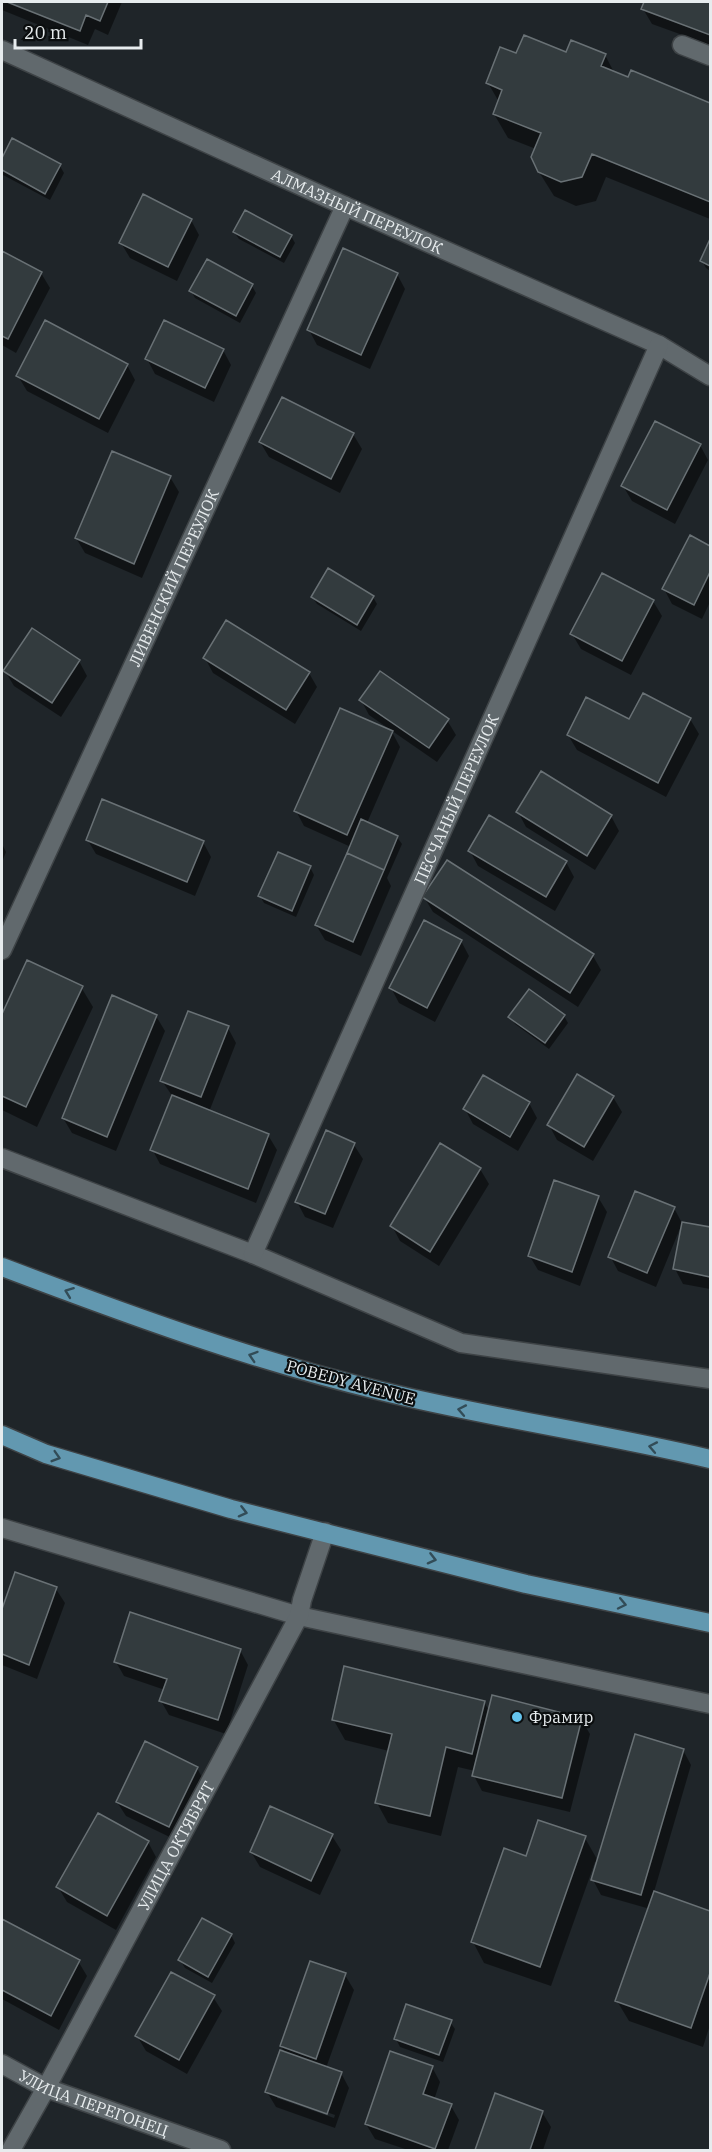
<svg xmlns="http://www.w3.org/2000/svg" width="712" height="2152" font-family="'IBM Plex Serif',serif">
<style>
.shadow{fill:#0007;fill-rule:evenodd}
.building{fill:#333b3e;stroke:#697175;stroke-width:1.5}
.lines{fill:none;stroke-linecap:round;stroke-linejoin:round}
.lane-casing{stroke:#3e4346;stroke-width:21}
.street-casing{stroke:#3e4346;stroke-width:21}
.primary-casing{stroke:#3e4346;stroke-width:21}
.lane{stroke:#61696d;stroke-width:18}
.street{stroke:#61696d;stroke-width:18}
.primary{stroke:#6298b0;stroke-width:18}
.oneway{stroke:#324c57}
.poi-dot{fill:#65c5ee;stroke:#0b0e0f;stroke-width:2}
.labels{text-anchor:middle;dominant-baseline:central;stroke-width:4.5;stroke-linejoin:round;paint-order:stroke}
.street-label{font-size:16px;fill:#e7ecee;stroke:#0b0e0f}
.poi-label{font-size:16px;fill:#e7ecee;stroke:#0b0e0f;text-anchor:start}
</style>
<rect width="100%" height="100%" fill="#1f2529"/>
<path class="shadow" d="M2,2H122L108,35L95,29L88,45L2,10Z
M646,2H710V45L652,24L643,9Z
M567,54L605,55L615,74L629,79L632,72L710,104V219L606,177L596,201L576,206L554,196L539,172L536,149L508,138L494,114L499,102L488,83L517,55Z
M13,140L60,166L64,173L50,200L3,175L2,161Z
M191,220L199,235L177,281L130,258L121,243Z
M234,232L291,236L295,243L284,263L239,239Z
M710,242V271L706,268L702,261Z
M2,253L41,273L50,288L16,353L2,345Z
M397,274L405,289L370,369L317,345L309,330Z
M252,286L256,293L240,323L195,298L191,291Z
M223,350L231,365L214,402L155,374L147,359Z
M127,365L135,380L108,433L27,391L18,376Z
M353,434L362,449L340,493L269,457L260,442Z
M700,445L708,460L675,524L632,501L623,486Z
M170,477L179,492L142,578L85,553L76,538Z
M690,537L710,548V602L702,619L672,604L664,589Z
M312,597H373L377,604L361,631L317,604Z
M653,601L662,616L631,675L581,649L572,634Z
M205,658L309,673L317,687L295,724L213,673Z
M79,661L87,676L61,717L14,686L5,671Z
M643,695L690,719L699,734L666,797L577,750L568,735L630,721Z
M361,700L447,720L456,735L437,762L369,715Z
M392,732L400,747L367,823L397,837L402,844L387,878L391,886L361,956L325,940L316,925L351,847L304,826L296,811Z
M518,812L611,816L619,831L595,870L526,827Z
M87,839L203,842L211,857L195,896L96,854Z
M2,844L6,852L2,862Z
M470,851L566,862L574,877L555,911L478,866Z
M310,867L314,875L296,917L264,903L260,896Z
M424,897L593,956L601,970L578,1007L433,912Z
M461,941L469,956L435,1022L399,1003L391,988Z
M28,962L81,987L93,1007L37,1127L2,1110V1018Z
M156,1016L165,1031L116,1151L72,1133L63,1118Z
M564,1016L568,1023L549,1049L515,1024L510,1017Z
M228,1028L236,1043L209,1112L268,1135L277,1150L256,1203L160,1164L152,1149L173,1097L162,1081Z
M613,1097L622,1112L593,1161L557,1140L549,1125Z
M529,1103L537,1118L518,1151L473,1124L465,1109Z
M326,1132L354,1145L363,1159L333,1228L305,1217L297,1202Z
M441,1145L480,1169L489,1184L439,1266L400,1241L392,1226Z
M598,1197L607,1212L580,1286L538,1270L529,1255Z
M674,1208L682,1223L710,1229V1289L683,1284L675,1269L681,1226L656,1287L618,1271L610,1256Z
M16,1574L56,1589L65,1603L37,1679L2,1665V1613Z
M240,1650L248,1665L226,1734L169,1715L161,1701L165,1690L124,1676L116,1662Z
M484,1702L490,1712L581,1719L590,1734L570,1812L482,1791L474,1776L475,1771L458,1767L441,1836L388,1823L377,1803L389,1751L345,1740L333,1719Z
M683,1750L691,1765L654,1892L710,1912V2025L703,2047L629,2021L617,2001L650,1909L601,1895L593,1880L598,1863L595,1862L551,1986L484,1963L473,1942L527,1858L585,1838L598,1861Z
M197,1768L205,1783L178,1841L126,1816L117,1802Z
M332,1836L341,1850L320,1895L260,1867L251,1852Z
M148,1842L156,1857L116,1930L67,1902L58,1887Z
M2,1921L78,1961L87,1976L59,2030L2,1999Z
M231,1935L235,1943L212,1983L185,1968L180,1960Z
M345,1975L354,1990L326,2068L341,2073L349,2088L335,2128L276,2107L267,2092L286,2054L281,2046ZM277,2095L335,2115L334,2118L277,2098Z
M213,1997L222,2011L187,2074L146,2051L137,2036Z
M450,2022L455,2029L443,2062L400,2047L396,2039Z
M432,2067L440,2082L434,2100L451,2106L459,2120L448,2150H408L375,2139L366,2124Z
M496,2095L542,2112L551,2127L543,2150H476Z"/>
<path class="building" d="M7,2H108L100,21L86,15L80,31Z
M644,2H710V35L641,9Z
M524,35L566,52L571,40L606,54L601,66L628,77L631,70L710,103V202L592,154L582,177L561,182L538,172L531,157L541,133L493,114L502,90L486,83L500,47L516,53Z
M12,138L61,164L45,194L2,170V158Z
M143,194L192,219L168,267L119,243Z
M245,210L292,235L280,257L233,232Z
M710,239V266L700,261Z
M343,248L398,273L361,355L307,330Z
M2,251L42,272L8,339L2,336Z
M207,259L253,284L236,316L189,291Z
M45,320L128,364L99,419L16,376Z
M164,320L224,349L205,388L145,359Z
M282,397L354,433L331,479L259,442Z
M655,421L701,444L667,510L621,486Z
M112,451L171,476L134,564L75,538Z
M690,535L710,546V572L694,605L662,589Z
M328,568L374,596L357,625L311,597Z
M602,573L654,600L622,661L570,634Z
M226,620L310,672L286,710L203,658Z
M32,628L80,660L52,703L3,671Z
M380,671L449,719L429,748L359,700Z
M643,693L691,718L658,783L567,735L586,697L629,719Z
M340,708L393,731L347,835L294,811Z
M541,771L612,815L587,856L516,812Z
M102,799L204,841L187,882L86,840Z
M489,815L567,861L546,897L468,851Z
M361,819L398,836L384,870L347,853Z
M278,852L311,866L292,911L258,896Z
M347,853L384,870L353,942L315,925Z
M447,860L594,954L570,993L422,897Z
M424,920L462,940L427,1008L389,988Z
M27,960L83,986L26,1107L2,1096V1014Z
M529,989L565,1015L545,1043L508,1017Z
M112,995L157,1015L107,1137L62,1118Z
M188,1011L229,1026L201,1097L160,1081Z
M577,1074L614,1096L584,1147L547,1125Z
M483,1075L530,1102L510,1137L463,1109Z
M172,1095L269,1134L248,1189L150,1150Z
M326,1130L355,1143L325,1214L295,1202Z
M440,1143L481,1168L430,1252L390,1226Z
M554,1180L599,1196L572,1272L528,1256Z
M635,1191L675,1207L647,1273L608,1257Z
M682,1222L710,1227V1277L673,1269Z
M15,1572L57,1587L29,1665L2,1654V1609Z
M130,1612L241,1649L218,1720L159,1701L167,1679L114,1662Z
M344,1666L485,1701L472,1754L446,1747L430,1816L375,1803L392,1734L332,1720Z
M492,1695L582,1718L562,1798L472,1776Z
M635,1734L684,1749L641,1895L591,1880Z
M145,1741L198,1767L169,1827L116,1802Z
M270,1806L333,1834L311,1881L250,1852Z
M98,1813L149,1841L107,1916L56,1887Z
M538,1820L586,1836L540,1967L471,1942L504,1848L526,1856Z
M654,1891L710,1911V1973L691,2028L615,2001Z
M202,1918L232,1934L208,1977L178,1960Z
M2,1919L80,1960L51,2016L2,1990Z
M310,1961L346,1973L316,2059L280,2046Z
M171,1972L215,1995L179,2060L135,2036Z
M406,2004L452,2020L439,2055L394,2039Z
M280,2050L342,2072L327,2114L265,2092Z
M390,2051L433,2066L423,2094L452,2104L435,2149L365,2124Z
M495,2093L543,2111L530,2150H475Z"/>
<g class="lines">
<defs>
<path id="lane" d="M682,45L710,56"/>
<g id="street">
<path id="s1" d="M2,50L345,206L659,345L710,376"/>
<path id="s2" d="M2,950L345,206"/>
<path d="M2,1158L253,1254L461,1343L710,1379"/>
<path id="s3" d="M253,1254L659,345"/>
<path d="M2,1528L299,1616L710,1704"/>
<path id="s4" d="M2,2064L46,2088L221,2150"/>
<path id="s5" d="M11,2150L46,2088L299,1616L302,1600L325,1532"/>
</g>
<path id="primary" d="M2,1267C126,1314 251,1360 381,1391C490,1418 601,1433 710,1459
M2,1435L46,1454L231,1509L526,1584L710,1623"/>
</defs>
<use href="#lane" class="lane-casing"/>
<use href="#street" class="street-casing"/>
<use href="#primary" class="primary-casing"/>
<use href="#lane" class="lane"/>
<use href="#street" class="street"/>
<use href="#primary" class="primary"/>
</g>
<defs><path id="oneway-chevron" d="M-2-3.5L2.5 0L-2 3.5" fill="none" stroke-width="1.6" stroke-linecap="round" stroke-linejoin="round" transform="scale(1.5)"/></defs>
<g class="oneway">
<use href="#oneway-chevron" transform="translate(69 1292) rotate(-159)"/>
<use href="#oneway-chevron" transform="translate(253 1356) rotate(-162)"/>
<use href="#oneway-chevron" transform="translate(462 1410) rotate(-169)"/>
<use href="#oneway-chevron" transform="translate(653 1447) rotate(-169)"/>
<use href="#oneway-chevron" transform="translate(56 1457) rotate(17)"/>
<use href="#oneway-chevron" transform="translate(243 1512) rotate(14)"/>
<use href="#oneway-chevron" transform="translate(432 1559) rotate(14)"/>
<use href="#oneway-chevron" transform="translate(622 1604) rotate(12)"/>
</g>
<circle class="poi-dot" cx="517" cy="1717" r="6"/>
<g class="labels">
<g class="street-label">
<text stroke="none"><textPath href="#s1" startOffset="390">АЛМАЗНЫЙ ПЕРЕУЛОК</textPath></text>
<text stroke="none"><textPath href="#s2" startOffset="410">ЛИВЕНСКИЙ ПЕРЕУЛОК</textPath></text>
<text stroke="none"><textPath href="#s3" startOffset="498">ПЕСЧАНЫЙ ПЕРЕУЛОК</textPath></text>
<text transform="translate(351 1382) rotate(15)">POBEDY AVENUE</text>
<text stroke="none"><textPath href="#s5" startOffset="346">УЛИЦА ОКТЯБРЯТ</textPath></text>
<text stroke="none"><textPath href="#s4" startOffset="100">УЛИЦА ПЕРЕГОНЕЦ</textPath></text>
</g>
<g class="poi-label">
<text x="529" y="1717">Фрамир</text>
</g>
</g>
<rect width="712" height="2152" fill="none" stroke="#e7ecee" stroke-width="6"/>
<path d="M15 39v9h126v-9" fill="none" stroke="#e7ecee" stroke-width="3"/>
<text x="24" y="39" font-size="18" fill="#e7ecee" stroke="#0b0e0f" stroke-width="4.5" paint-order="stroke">20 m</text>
</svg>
